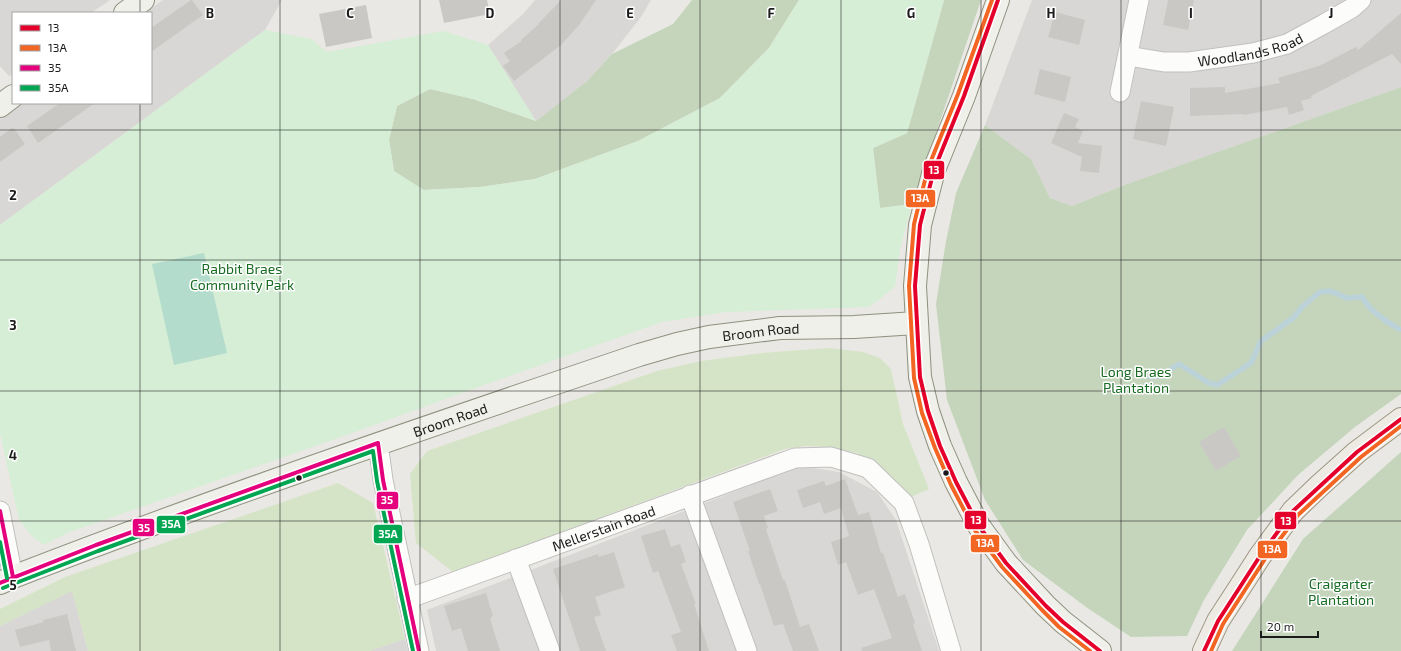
<svg xmlns="http://www.w3.org/2000/svg" width="1401" height="651" font-family="'Exo 2',sans-serif">
<style>
.residential{fill:#d9d7d5}
.grass{fill:#d5e4c6}
.forest{fill:#c5d5bc}
.park{fill:#d5eed5}
.pitch{fill:#b4dccc}
.lines{fill:none;stroke-linecap:round;stroke-linejoin:round}
.stream{stroke:#bbd2d9;stroke-width:5.5}
.building{fill:#cac8c5}
.street-casing{stroke:#c1c0be;stroke-width:21}
.secondary-casing{stroke:#8f917f;stroke-width:24}
.primary-casing{stroke:#9c9684;stroke-width:24}
.street{stroke:#fcfcfb;stroke-width:19}
.secondary{stroke:#f0f0ea;stroke-width:22}
.primary{stroke:#eeebe4;stroke-width:22}
.bus-1-casing{stroke:#fff;stroke-width:7}
.bus-2-casing{stroke:#fff;stroke-width:7}
.bus-3-casing{stroke:#fff;stroke-width:7}
.bus-4-casing{stroke:#fff;stroke-width:7}
.bus-1{stroke:#e4002b;stroke-width:4}
.bus-2{stroke:#f26522;stroke-width:4}
.bus-3{stroke:#e5007d;stroke-width:4}
.bus-4{stroke:#00a651;stroke-width:4}
.grid{fill:none;stroke:#1b1b1b;stroke-width:1;stroke-opacity:0.55}
.bus-dot{fill:#1b1b1b;stroke:#fff;stroke-width:1.5}
.labels{text-anchor:middle;dominant-baseline:central;stroke-width:3;stroke-linejoin:round;paint-order:stroke}
.street-label{font-size:14px;fill:#1b1b1b;stroke:#fff}
.park-label{font-size:14px;fill:#186b22;stroke:#fff}
.grid-label{font-size:13px;text-anchor:middle;font-weight:bold;fill:#1b1b1b;stroke:#fff;stroke-width:3;stroke-linejoin:round;paint-order:stroke}
.line-badge{stroke:#fff;stroke-width:1.5}
.badge-label{font-size:11px;text-anchor:middle;font-weight:bold;fill:#fff}
</style>
<rect width="100%" height="100%" fill="#eae8e4"/>
<path class="residential" d="M0,0H110L91,13H13V73L9,76L0,66Z
M163,0H282L265,30L0,225V119L21,103H151V13H145Z
M535,0H651L641,17L612,54L582,86L536,121L488,45L523,14Z
M1032,0H1401V87L1127,184L1072,206L1050,198L1031,159L985,125Z
M801,466L839,472L877,492L896,520L939,651H436L427,610Z
M72,590L88,651H0V626Z
M405,639L408,651H369Z"/>
<path class="grass" d="M829,348L863,352L880,358L891,369L903,424L929,489L906,499L881,469L857,453L827,447L806,446L785,449L453,572L416,543L410,474L427,451L657,371L701,361L762,353Z
M338,483L373,503L405,639L369,651H88L72,591L0,626V609L65,577Z"/>
<path class="forest" d="M692,0H799L769,48L720,98L638,141L535,179L480,187L423,190L394,171L389,140L397,106L430,89L473,99L536,121L586,82L612,54L673,24Z
M944,0H981L912,204L880,208L873,148L907,133Z
M1401,87V394L1355,427L1298,475L1247,530L1204,600L1187,636L1131,637L1086,607L1023,560L985,500L947,400L936,304L946,241L956,193L985,125L1031,159L1050,198L1072,206L1127,184Z
M1401,452V651H1232L1303,539Z"/>
<path class="park" d="M799,0H944L907,133L873,148L880,208L912,204L900,249L895,287L869,307L726,312L662,322L470,390L355,432L67,533L44,545L32,536L19,520L0,433V225L265,30L311,39L327,52L444,31L488,45L536,121L473,99L430,89L397,106L389,140L394,171L424,190L480,187L535,179L638,141L720,98L769,48Z"/>
<path class="pitch" d="M204,253L227,353L174,365L152,264Z"/>
<g class="lines">
<path class="stream" d="M1150,377L1160,376L1179,364L1209,383L1217,385L1251,363L1261,341L1293,318L1303,306L1320,292L1330,291L1347,298L1362,297C1371,312 1384,320 1399,329"/>
</g>
<path class="building" d="M191,0H192L203,15L151,52V28Z
M439,0H487L490,14L444,23Z
M561,0H596L579,25L561,45L514,81L503,66L510,61L504,53L522,41L521,40L539,24H538Z
M1168,0H1194L1188,30L1163,25Z
M366,5L372,38L326,47L319,14Z
M1055,12L1085,20L1079,45L1048,37Z
M1401,13V64L1392,54L1311,96L1312,98L1301,101L1304,110L1289,115L1287,107L1244,115L1243,114L1190,116V88L1225,87V93L1280,83L1278,78L1319,66L1356,47L1358,50Z
M1040,69L1071,77L1065,102L1034,94Z
M1141,101L1174,107L1166,146L1133,139Z
M60,103H95L38,143L27,126Z
M1064,113L1079,119L1075,127L1083,131L1078,143L1102,146L1099,173L1080,171L1082,157L1051,143Z
M13,127L25,144L0,162V137Z
M1224,427L1241,456L1216,471L1199,442Z
M845,479L858,515L869,512L881,553H883L898,597L905,594L915,623L913,624L922,651H862L861,648L892,638L874,589L858,595L846,562L838,565L831,542L849,536L841,508L824,514L820,502L803,508L797,490L824,481L826,486Z
M770,489L778,511L764,516L768,528L766,529L783,580H785L800,627L809,624L819,651H793L783,624L774,626L760,584H759L748,551H750L733,502Z
M665,529L671,547L680,544L686,562L681,564L696,604H694L709,651H677L671,635L681,632L658,571L653,573L641,536Z
M614,552L625,587L595,597L601,615L594,617L606,651H580L553,569L598,554L599,557Z
M486,593L493,616L490,618L500,651H468L461,628L452,631L444,606Z
M67,614L76,651H51L49,640L20,647L15,630L44,622L43,620Z"/>
<g class="lines">
<defs>
<g id="street">
<path id="s1" d="M1128,56L1164,62H1189L1253,53L1287,44L1324,24L1352,8L1361,0"/>
<path d="M1120,92L1139,0"/>
<path d="M378,443L383,480L419,651"/>
<path d="M690,495L747,651"/>
<path d="M0,511L13,577"/>
<path d="M516,559L550,651"/>
<path id="s2" d="M407,599L795,458L831,457L868,468L904,503L919,544L951,651"/>
</g>
<g id="secondary">
<path d="M998,0L964,96L934,170L920,225L915,286L920,377L928,411L940,446L956,482L979,526L1006,563L1046,606L1063,622L1100,651"/>
<path d="M125,13L143,0"/>
<path d="M0,106L13,96"/>
<path id="s3" d="M0,583L13,577C219,497 429,426 639,355L677,344L709,337L780,328L854,327L916,323"/>
</g>
<path id="primary" d="M1204,651L1218,621L1242,584L1260,556L1293,511L1319,486L1357,452L1401,419"/>
</defs>
<use href="#street" class="street-casing"/>
<use href="#secondary" class="secondary-casing"/>
<use href="#primary" class="primary-casing"/>
<use href="#street" class="street"/>
<use href="#secondary" class="secondary"/>
<use href="#primary" class="primary"/>
<defs>
<path id="bus-1" d="M998,0L964,96L934,170L920,225L915,286L920,377L928,411L940,446L956,482L979,526L1006,563L1046,606L1063,622L1100,651
M1204,651L1218,621L1260,556L1293,511L1357,452L1401,419"/>
<path id="bus-2" d="M992,0L958,94L928,168L914,224L909,286L914,378L922,413L935,448L951,485L974,529L1002,567L1042,610L1059,627L1090,651
M1211,651L1223,624L1265,559L1298,515L1361,457L1401,426"/>
<path id="bus-3" d="M0,511L13,577
M0,583L96,545L378,443L383,480L419,651"/>
<path id="bus-4" d="M0,542L7,578
M3,588L98,551L373,451L377,481L413,651"/>
</defs>
<use href="#bus-1" class="bus-1-casing"/>
<use href="#bus-2" class="bus-2-casing"/>
<use href="#bus-3" class="bus-3-casing"/>
<use href="#bus-4" class="bus-4-casing"/>
<use href="#bus-1" class="bus-1"/>
<use href="#bus-2" class="bus-2"/>
<use href="#bus-3" class="bus-3"/>
<use href="#bus-4" class="bus-4"/>
</g>
<path class="grid" d="M140,0V13M280,0V651M420,0V651M560,0V651M700,0V651M841,0V651M981,0V651M1121,0V651M1261,0V651M140,103V651M0,130H1401M0,260H1401M0,391H1401M0,521H1401"/>
<g class="bus-dot">
<circle cx="946" cy="473" r="3.5"/>
<circle cx="299" cy="478" r="3.5"/>
</g>
<g class="labels">
<g class="street-label">
<text stroke="none"><textPath href="#s1" startOffset="124">Woodlands Road</textPath></text>
<text stroke="none"><textPath href="#s3" startOffset="803">Broom Road</textPath></text>
<text stroke="none"><textPath href="#s3" startOffset="479">Broom Road</textPath></text>
<text stroke="none"><textPath href="#s2" startOffset="209">Mellerstain Road</textPath></text>
</g>
<g class="park-label">
<text x="242" y="268">Rabbit Braes<tspan x="242" dy="16">Community Park</tspan></text>
<text x="1136" y="371">Long Braes<tspan x="1136" dy="16">Plantation</tspan></text>
<text x="1341" y="583">Craigarter<tspan x="1341" dy="16">Plantation</tspan></text>
</g>
</g>
<g class="grid-label">
<text x="210" y="18">B</text>
<text x="350" y="18">C</text>
<text x="490" y="18">D</text>
<text x="630" y="18">E</text>
<text x="771" y="18">F</text>
<text x="911" y="18">G</text>
<text x="1051" y="18">H</text>
<text x="1191" y="18">I</text>
<text x="1331" y="18">J</text>
<text x="13" y="200">2</text>
<text x="13" y="330">3</text>
<text x="13" y="460">4</text>
<text x="13" y="590">5</text>
</g>
<g class="line-badge">
<rect x="923" y="160" width="22" height="20" rx="4" fill="#e4002b"/>
<rect x="905" y="189" width="31" height="19" rx="4" fill="#f26522"/>
<rect x="376" y="491" width="23" height="19" rx="4" fill="#e5007d"/>
<rect x="964" y="510" width="23" height="20" rx="4" fill="#e4002b"/>
<rect x="1274" y="511" width="23" height="19" rx="4" fill="#e4002b"/>
<rect x="156" y="515" width="30" height="19" rx="4" fill="#00a651"/>
<rect x="132" y="518" width="23" height="19" rx="4" fill="#e5007d"/>
<rect x="373" y="524" width="30" height="20" rx="4" fill="#00a651"/>
<rect x="970" y="534" width="30" height="19" rx="4" fill="#f26522"/>
<rect x="1257" y="540" width="31" height="19" rx="4" fill="#f26522"/>
</g>
<g class="badge-label">
<text x="934" y="174">13</text>
<text x="920" y="202">13A</text>
<text x="387" y="504">35</text>
<text x="976" y="524">13</text>
<text x="1286" y="525">13</text>
<text x="171" y="528">35A</text>
<text x="144" y="532">35</text>
<text x="388" y="538">35A</text>
<text x="985" y="547">13A</text>
<text x="1272" y="553">13A</text>
</g>
<rect x="12" y="12" width="140" height="92" fill="#ffffff" stroke="#a4a4a4"/>
<rect x="20" y="25" width="20" height="6" fill="#e4002b" stroke="#a4a4a4"/>
<text x="48" y="32" font-size="12" fill="#1b1b1b">13</text>
<rect x="20" y="45" width="20" height="6" fill="#f26522" stroke="#a4a4a4"/>
<text x="48" y="52" font-size="12" fill="#1b1b1b">13A</text>
<rect x="20" y="65" width="20" height="6" fill="#e5007d" stroke="#a4a4a4"/>
<text x="48" y="72" font-size="12" fill="#1b1b1b">35</text>
<rect x="20" y="85" width="20" height="6" fill="#00a651" stroke="#a4a4a4"/>
<text x="48" y="92" font-size="12" fill="#1b1b1b">35A</text>
<path d="M1261 631v6h57v-6" fill="none" stroke="#1b1b1b" stroke-width="2"/>
<text x="1267" y="631" font-size="12" fill="#1b1b1b" stroke="#ffffff" stroke-width="3" paint-order="stroke">20 m</text>
</svg>
